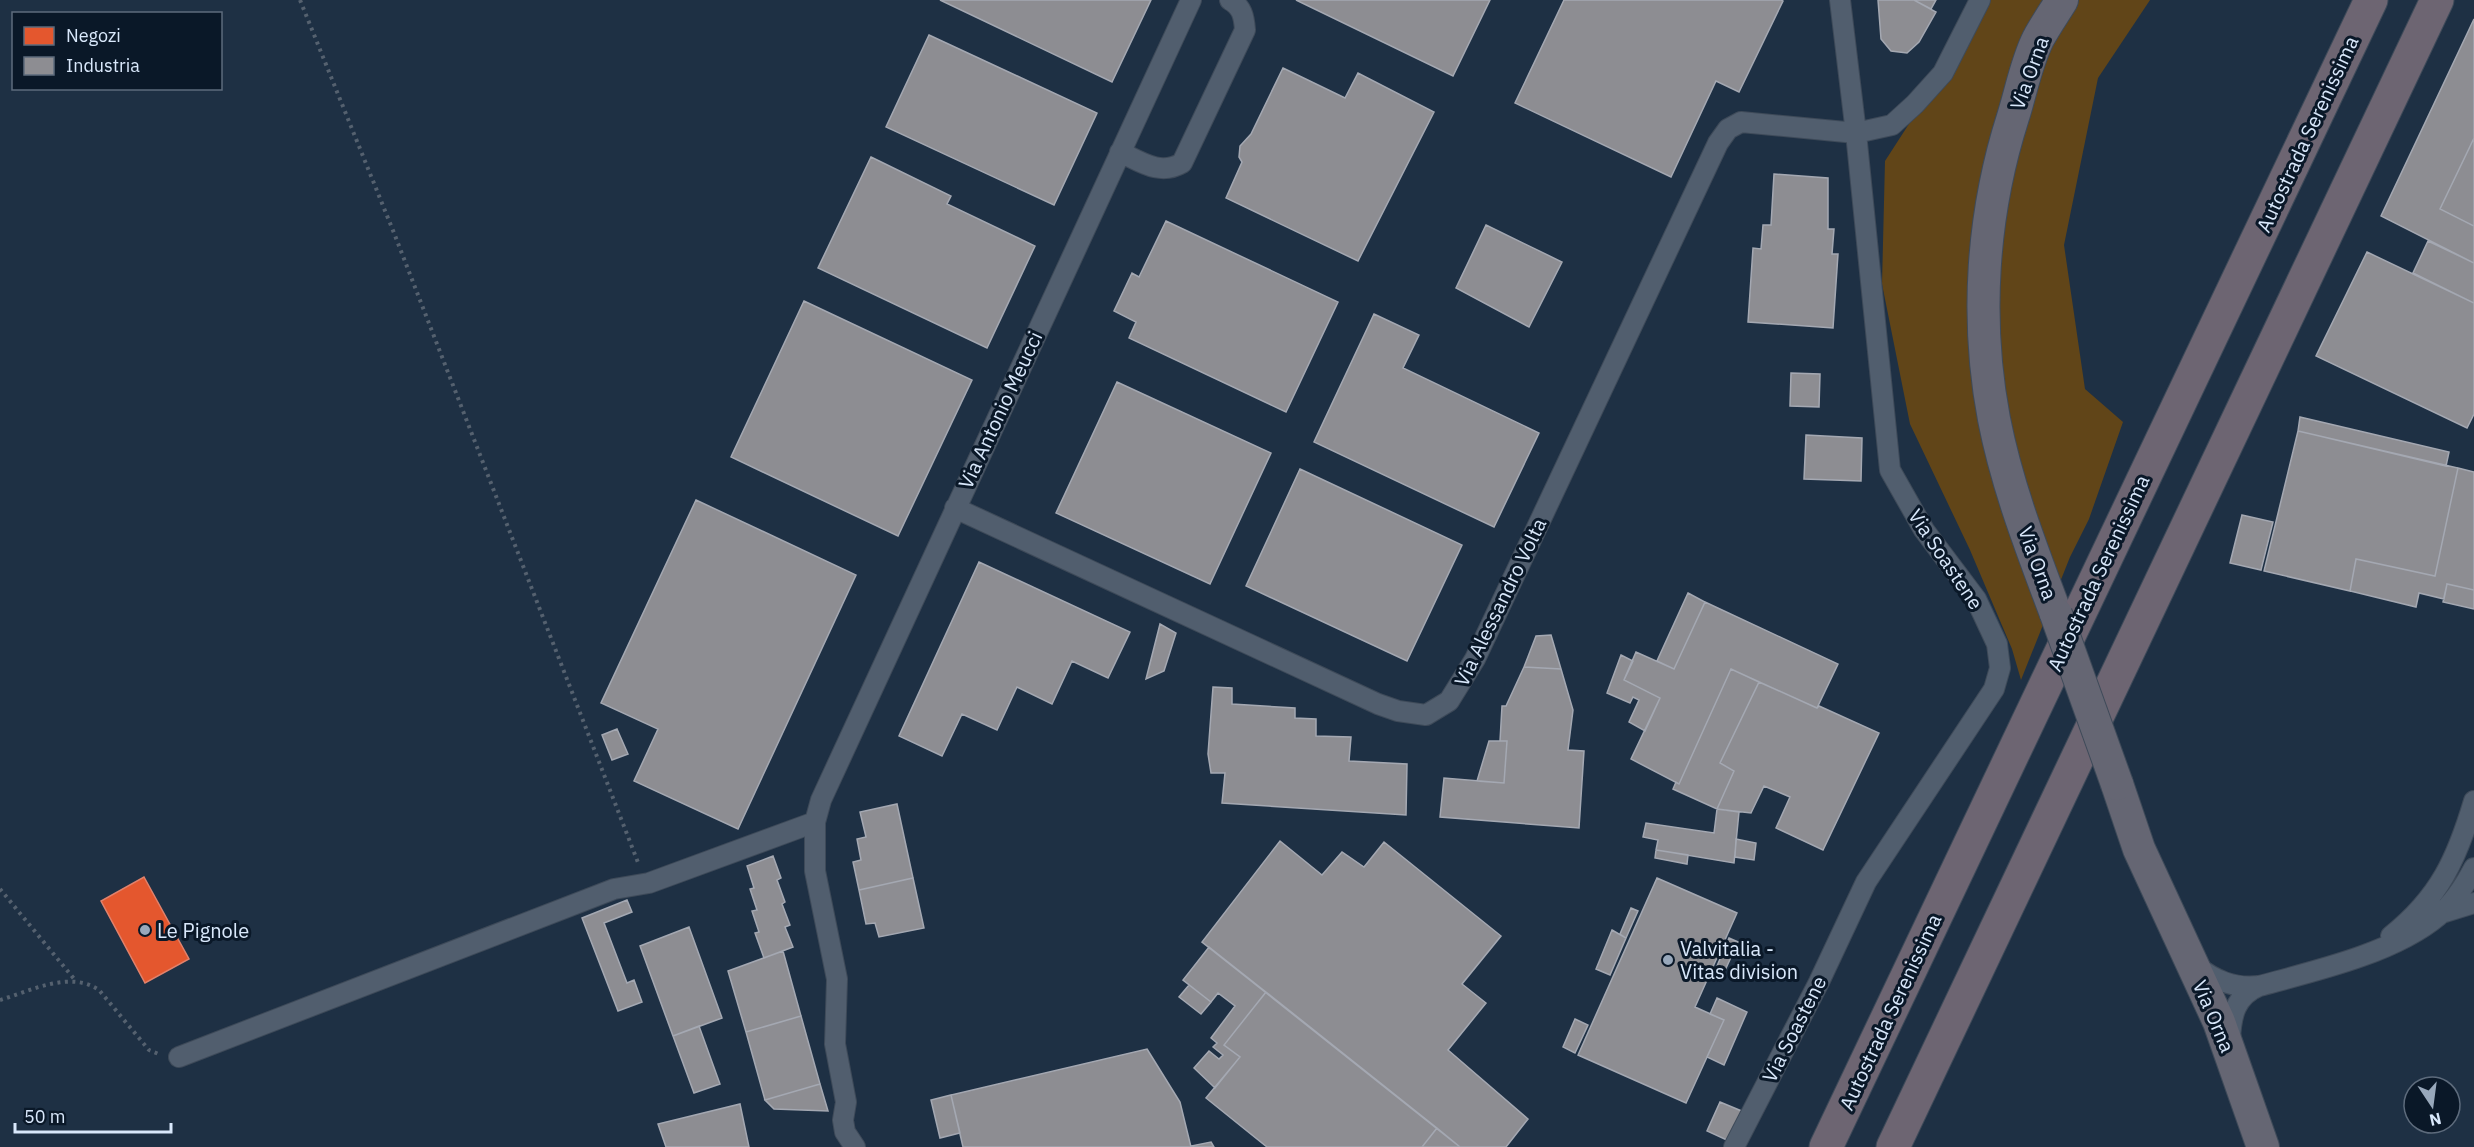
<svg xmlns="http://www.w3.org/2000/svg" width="2474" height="1147" font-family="'IBM Plex Sans',sans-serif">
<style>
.green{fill:#614518}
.shops{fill:#e4572e;stroke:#e1826c;stroke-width:1.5}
.industry{fill:#8d8d92;stroke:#a4a8b2;stroke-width:1.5}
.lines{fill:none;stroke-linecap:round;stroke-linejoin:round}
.street-casing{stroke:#3e4a59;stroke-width:22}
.primary-casing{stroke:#3e4a59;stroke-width:34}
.highway-casing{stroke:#3e4a59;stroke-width:35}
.path{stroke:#55616f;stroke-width:4;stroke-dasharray:3 4.5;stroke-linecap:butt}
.street{stroke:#515e6e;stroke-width:20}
.primary{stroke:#656673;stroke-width:32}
.highway{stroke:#6d6572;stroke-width:33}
.primary-bridge-casing{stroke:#3e4a59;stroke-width:34;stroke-linecap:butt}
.primary-bridge{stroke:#656673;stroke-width:32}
.poi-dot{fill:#98a8bb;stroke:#0a1828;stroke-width:2}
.labels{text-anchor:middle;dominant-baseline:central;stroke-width:6;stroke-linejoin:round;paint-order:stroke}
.street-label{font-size:20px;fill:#d9e8fb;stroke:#0a1828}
.poi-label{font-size:20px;fill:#d9e8fb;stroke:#0a1828;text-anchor:start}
</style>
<rect width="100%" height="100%" fill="#1e3044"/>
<path class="green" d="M1989,0H2150L2098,78L2064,245L2085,389L2123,422L2089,519L2070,557L2021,680L2012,649L1970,550L1910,424L1882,284L1885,161Z"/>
<path class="shops" d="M144,877L189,959L145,983L101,901Z"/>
<path class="industry" d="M940,0H1151L1112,82Z
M1296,0H1490L1453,76Z
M1564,0H1781L1783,1L1739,92L1716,81L1671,177L1515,103Z
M1878,0H1914L1936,12L1919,42L1907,53L1891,51L1881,39Z
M1914,0H1936L1931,9Z
M2474,19V138L2440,209L2474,226V263L2381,216Z
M929,35L1097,113L1054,205L886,127Z
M1283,68L1345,98L1358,73L1434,112L1358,261L1226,198L1242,162L1239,157L1240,146L1251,134Z
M2474,138V226L2440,209Z
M871,157L951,196L947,204L1035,246L987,348L818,268Z
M1774,174L1828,178V229H1834L1832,254H1838L1833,328L1748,322L1753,248L1761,249L1763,225H1771Z
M1166,221L1338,302L1286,412L1129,338L1136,322L1114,311L1132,273L1139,277Z
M1486,225L1562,262L1529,327L1456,288Z
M2428,241L2474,263V303L2413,273Z
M2367,252L2474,303V414L2467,428L2316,356Z
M804,301L972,380L898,536L731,457Z
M1374,314L1419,335L1403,368L1539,433L1494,527L1314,442Z
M1791,373L1820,374L1819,407L1790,406Z
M1117,382L1271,453L1210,584L1056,513Z
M2300,417L2449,452L2446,466L2298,431Z
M2298,431L2458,468L2435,576L2356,559L2350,591L2264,571Z
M1806,435L1862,438L1861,481L1804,479Z
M2458,468L2474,472V590L2447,584L2444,599L2419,593L2416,607L2350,591L2356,559L2435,576Z
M1300,469L1462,545L1407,661L1246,586Z
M696,500L856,575L738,829L634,781L658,729L601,703Z
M2242,515L2273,522L2261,570L2230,563Z
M979,562L1130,632L1108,678L1072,661L1052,704L1017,687L997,730L962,714L942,756L899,736Z
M2447,584L2474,590V609L2443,602Z
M1688,593L1705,602L1674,669L1657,661Z
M1705,602L1838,664L1817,708L1731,669L1679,784L1631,759L1660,698L1624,680L1636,652L1674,669Z
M1160,624L1176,633L1164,671L1146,679Z
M1551,635L1561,669L1524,667L1536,636Z
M1621,655L1633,661L1624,680L1660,698L1645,731L1629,722L1639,700L1633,697L1630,703L1607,693Z
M1524,667L1561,669L1573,710L1568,750L1584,751L1579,828L1440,817L1444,778L1504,783L1507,741H1500L1502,706H1506Z
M1731,669L1759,682L1720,763L1734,771L1717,809L1673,789L1676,782L1679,784Z
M1759,682L1817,708L1819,706L1879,733L1823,850L1776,828L1790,797L1764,786L1751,813L1717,809L1734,771L1720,763Z
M1213,687L1232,688V704L1295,708V718L1316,719V736L1351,737L1349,761L1407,764L1406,815L1222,803L1225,773H1211L1208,754Z
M617,729L628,754L612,760L602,735Z
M1489,741H1507L1504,783L1477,781Z
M897,804L913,878L859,890L853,862L861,860L857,839L866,837L860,812Z
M1717,809L1739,812L1734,863L1656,850L1658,840L1643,837L1646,823L1714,833Z
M1736,839L1756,843L1754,860L1735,857Z
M1280,841L1322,875L1342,852L1364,867L1384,842L1501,936L1462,984L1486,1003L1448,1050L1528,1119L1506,1147H1460L1202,942Z
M1656,850L1688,855L1687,864L1655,858Z
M773,856L781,878L777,880L785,902L782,904L790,925L785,927L793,947L764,958L755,933L759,932L752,911L757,910L750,889L754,888L747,866Z
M913,878L924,928L879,937L875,923L866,924L859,890Z
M1657,878L1737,913L1695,1007L1724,1020L1686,1103L1578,1055Z
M627,900L632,912L604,923L627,983L634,980L642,1002L618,1011L582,918Z
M1631,908L1638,911L1626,938L1620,934Z
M689,927L722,1018L673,1036L640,946Z
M1612,930L1626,938L1610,975L1596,969Z
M1729,938L1738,942L1722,977L1714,973Z
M1209,947L1266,992L1224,1045L1240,1057L1215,1088L1194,1068L1209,1051L1219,1059L1223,1055L1213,1047L1217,1043L1211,1038L1235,1006L1218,993L1211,1002L1183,980Z
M783,951L801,1016L746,1032L728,971Z
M1189,985L1211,1002L1201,1014L1179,997Z
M1266,992L1437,1128L1422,1147H1267L1206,1098L1240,1057L1224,1045Z
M1717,998L1747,1012L1724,1065L1707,1057L1724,1020L1710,1014Z
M801,1016L820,1084L765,1100L746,1032Z
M1575,1019L1588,1025L1575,1053L1563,1047Z
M699,1026L720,1084L694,1093L673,1036Z
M1147,1049L1180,1102L1191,1147H963L951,1095Z
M820,1084L828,1111L774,1109L765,1100Z
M951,1095L960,1133L940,1138L931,1100Z
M1720,1102L1744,1112L1729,1141L1707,1131Z
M740,1104L749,1147H666L658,1124Z
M1437,1128L1460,1147H1422Z
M1211,1142L1214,1147H1191V1146Z"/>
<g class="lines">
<defs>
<path id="street" d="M1120,152C1141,162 1160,176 1182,163L1245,30C1244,16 1242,7 1230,0
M955,508L1378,704L1398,711L1426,715L1449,701L1475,659L1718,143L1728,129L1741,122L1856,133L1840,0
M2445,912L2474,903
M2391,936C2440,897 2457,858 2474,801
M2195,965C2214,980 2234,989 2259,986C2315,971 2394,953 2438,916C2454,903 2465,885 2474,868
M2230,1040C2231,1016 2235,996 2259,986
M179,1057L614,889L649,883L815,822
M855,1147L845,1132L843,1120L846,1102L835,1044L837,979L815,871V822L821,800L1191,0
M1734,1147L1819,982L1866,882L1994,689L2000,668L1997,644L1976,599L1924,530L1890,470L1856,133L1892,125L1915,104L1943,73L1980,0"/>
<path id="primary" d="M2056,614C2032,550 2007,486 1994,419C1975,319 1982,214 2013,117C2021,92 2026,63 2038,39C2045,26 2054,13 2062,0
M2117,784L2139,849L2219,1022L2263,1147"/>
<path id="highway" d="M1826,1147L2371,0
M1893,1147L2437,0"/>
</defs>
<use href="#street" class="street-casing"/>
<use href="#primary" class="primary-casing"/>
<use href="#highway" class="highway-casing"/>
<path class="path" d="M300,0L394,233L639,865
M0,889L75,980
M0,1000C30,991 70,970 99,990L149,1050L161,1055"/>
<use href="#street" class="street"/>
<use href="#primary" class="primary"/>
<use href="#highway" class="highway"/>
<defs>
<path id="primary-bridge" d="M2056,614L2117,784"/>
</defs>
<use href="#primary-bridge" class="primary-bridge-casing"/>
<use href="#primary-bridge" class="primary-bridge"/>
</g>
<g class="poi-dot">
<circle cx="145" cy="930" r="6"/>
<circle cx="1668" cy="960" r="6"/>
</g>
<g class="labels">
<g class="street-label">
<text transform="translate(2029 73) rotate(-70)">Via Orna</text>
<text transform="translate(2307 134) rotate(-65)">Autostrada Serenissima</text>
<text transform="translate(1000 410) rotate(-65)">Via Antonio Meucci</text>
<text transform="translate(1946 559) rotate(56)">Via Soastene</text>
<text transform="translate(2038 563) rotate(70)">Via Orna</text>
<text transform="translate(2098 573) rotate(-65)">Autostrada Serenissima</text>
<text transform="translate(1500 602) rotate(-64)">Via Alessandro Volta</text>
<text transform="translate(1890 1012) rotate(-65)">Autostrada Serenissima</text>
<text transform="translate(2214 1016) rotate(67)">Via Orna</text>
<text transform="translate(1794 1029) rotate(-63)">Via Soastene</text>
</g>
<g class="poi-label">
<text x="157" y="930">Le Pignole</text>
<text x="1680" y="948">Valvitalia -<tspan x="1680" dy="23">Vitas division</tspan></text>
</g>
</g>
<rect x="12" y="12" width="210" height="78" fill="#0a1828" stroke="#5d6b7c" stroke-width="1.5"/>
<rect x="24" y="27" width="30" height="18" fill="#e4572e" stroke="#5d6b7c" stroke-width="1.5"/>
<text x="66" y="42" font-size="18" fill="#d9e8fb">Negozi</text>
<rect x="24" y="57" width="30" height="18" fill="#8d8d92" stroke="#5d6b7c" stroke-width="1.5"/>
<text x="66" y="72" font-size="18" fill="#d9e8fb">Industria</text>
<g transform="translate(2432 1105) rotate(167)"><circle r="28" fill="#0a1828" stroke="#5d6b7c" stroke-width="1.5"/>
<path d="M0-4.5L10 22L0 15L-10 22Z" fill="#98a8bb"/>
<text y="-9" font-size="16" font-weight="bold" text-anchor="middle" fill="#d9e8fb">N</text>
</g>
<path d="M15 1123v9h156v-9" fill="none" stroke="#d9e8fb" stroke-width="3"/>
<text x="24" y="1123" font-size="18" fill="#d9e8fb" stroke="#0a1828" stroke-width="4.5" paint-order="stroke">50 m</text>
</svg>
